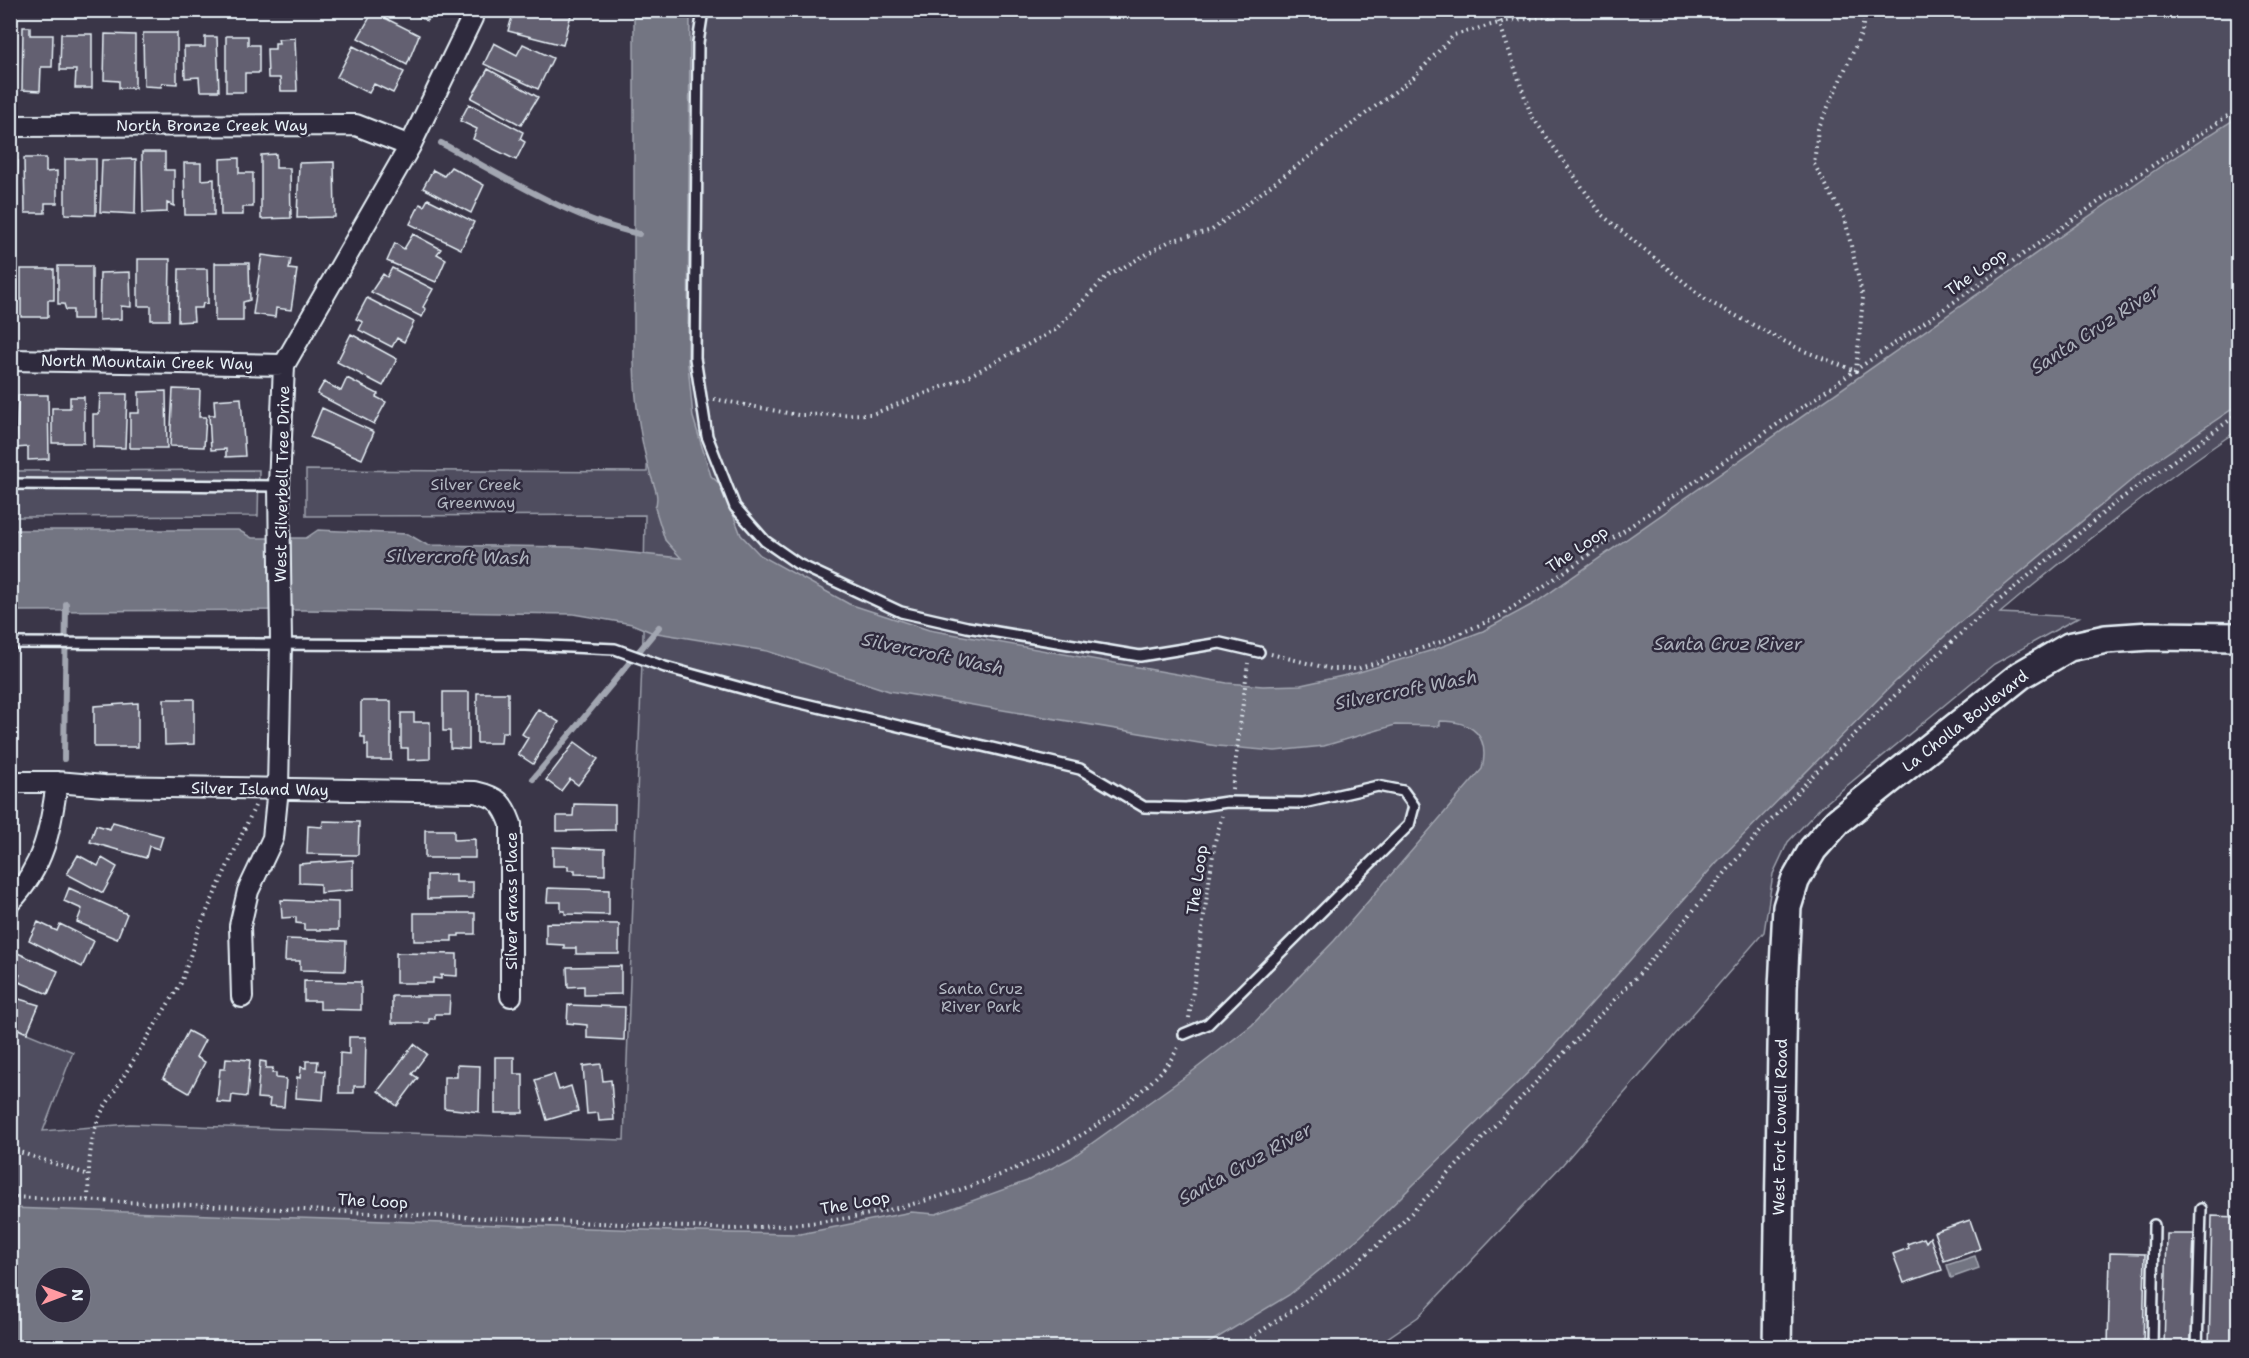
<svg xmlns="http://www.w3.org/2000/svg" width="2249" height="1358" font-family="'Shantell Sans',sans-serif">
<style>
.green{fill:#504e5f;stroke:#9ca0ac;stroke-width:1.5;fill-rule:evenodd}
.water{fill:#737482;stroke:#a2a6b1;stroke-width:1.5;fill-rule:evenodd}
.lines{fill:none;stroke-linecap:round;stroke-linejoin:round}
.stream{stroke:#a2a6b1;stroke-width:6}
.building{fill:#636171;stroke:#e8f1f8;stroke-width:1.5}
.lane-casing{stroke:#e8f1f8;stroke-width:14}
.street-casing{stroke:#e8f1f8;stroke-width:24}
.secondary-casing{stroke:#e8f1f8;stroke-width:32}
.path{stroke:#e8f1f8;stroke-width:4;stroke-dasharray:1.5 4.5;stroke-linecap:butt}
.lane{stroke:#2f2a3d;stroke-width:9}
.street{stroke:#2f2a3d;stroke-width:20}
.secondary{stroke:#2f2a3d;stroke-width:27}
.labels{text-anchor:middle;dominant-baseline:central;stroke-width:5;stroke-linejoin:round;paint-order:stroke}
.street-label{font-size:16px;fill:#e8f1f8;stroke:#2f2a3d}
.park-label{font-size:16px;fill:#b3b8c2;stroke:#2f2a3d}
.water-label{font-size:18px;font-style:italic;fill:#aeb2bd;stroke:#2f2a3d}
</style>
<rect width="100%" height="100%" fill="#3a3648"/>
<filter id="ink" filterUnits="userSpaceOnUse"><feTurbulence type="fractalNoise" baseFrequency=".0167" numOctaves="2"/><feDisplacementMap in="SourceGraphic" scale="12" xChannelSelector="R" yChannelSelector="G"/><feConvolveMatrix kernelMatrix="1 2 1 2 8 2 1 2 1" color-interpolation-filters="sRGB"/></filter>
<g filter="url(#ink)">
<path class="green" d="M656,11H2238V430C2155,486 2076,549 2000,613L2079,617L1994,664L1820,808L1788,842L1773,874L1764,932L1563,1164L1418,1317L1374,1347H11L10,1026L73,1052L43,1131L130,1124L624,1140L643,635L645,515L306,516V470L647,472ZM45,1277H81V1313H45Z
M259,470L258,516L11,517L10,471Z"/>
<path class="water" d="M634,11H690L688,364L693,417L711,476L722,486L741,535L760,555L849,604L929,630L1227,683L1263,686L1301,685L1356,673L1433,650L1483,631L1535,603L2164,164L2238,117V405L2151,464L1958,624L1895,682L1717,862L1544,1057L1361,1236L1289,1295L1202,1347H11V1208L730,1233L800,1234L911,1212L936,1214L1027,1181L1071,1158L1189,1074L1252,1025L1334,941L1482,769C1490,736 1473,721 1440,721V726L1395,725L1324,746L1275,751L1217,746L889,691L767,651L651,632L632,624L573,614L304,610L11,611L10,530H238L252,538H306L318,530L408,534L427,545L575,547L681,558L665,540L655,508C660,496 654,486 650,473C639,436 635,401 634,363ZM45,1277H81V1313H45Z
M1975,1256L1979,1268L1951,1278L1947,1265Z"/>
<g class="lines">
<path class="stream" d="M441,143C504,176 570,219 639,234
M64,759L66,604
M533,779L659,627"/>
</g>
<path class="building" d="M406,10H432L427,21Z
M514,10H558L571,15L563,45L508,31Z
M373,12L419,35L407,65L358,38Z
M23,27H30V35H53L52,67H41L40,91L22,90Z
M143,33H177V84L162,83L161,87L144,86Z
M61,34H92V88H75L76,70H60Z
M105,34L135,35V88H119V81L104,80Z
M226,36H248V45H259V73H245V92H226Z
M205,37H217L219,91H200L199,77L185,78L184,47H205Z
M295,38L297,91H281L280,78H268L267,49H275V43H279L278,39Z
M494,43L517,55L523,44L553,58L538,89L484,64Z
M353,46L404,72L393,93L374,84L369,93L337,77Z
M488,69L538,97L521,125L471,98Z
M469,104L523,132L520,139L525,142L516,160L473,139L477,129L460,121Z
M142,152H165V170H174V206L167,203V212L143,213Z
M276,154V168H290L291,218L261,219V155Z
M24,158H46V172L57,171V203H45V213H25Z
M239,158V173H253V207H243V215H221L220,159Z
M65,159H96V215L65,214Z
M136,159L135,214L100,212L102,160Z
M10,161H18L16,218H10Z
M334,162L335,217L297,218L299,163Z
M184,163H201V180L214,179V215H185Z
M451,167L484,185L471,213L423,188L433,170L444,176Z
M428,199L474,222L461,249L410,224L420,204L424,206Z
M413,234L441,249L437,254L446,259L436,282L387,261L395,243L404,249Z
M262,255L291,259L289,269L297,270L291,310L276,308L275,317L253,314Z
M10,256H12L13,316H10Z
M138,259H170L169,320H151V306H138Z
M215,263H249L250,300L243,302V321H215Z
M58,266H92V319H73V310H66L64,304H58Z
M392,268L433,289L423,307L426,309L422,317L371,292L383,274L387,277Z
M21,269H54V300H48V317H21Z
M179,269H207L208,304L203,303L202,308H193L194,321L178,322Z
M130,272L131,307L121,306V319L99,320L100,273Z
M367,298L414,322L404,342L397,338L392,347L359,330L363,322L356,319Z
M351,334L397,359L383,386L337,362Z
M347,378L378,394L376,397L386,402L374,424L317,394L324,382L341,391Z
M173,389L200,390L199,417H206L204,447L170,446Z
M166,391L167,448H130V413H139V392Z
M100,394H127L125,448L93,447V414H99Z
M18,395H48L49,459L28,460V447L16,448Z
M70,397H84V443H52V408H70Z
M241,398L245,456L226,457V449L211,450L209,415H215L214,400Z
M322,408L374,432L362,459L310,437Z
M443,692H469V749L450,748V731H443Z
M477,693H508V732H502L501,743H477Z
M164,699H194V744L165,745Z
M361,701H391V760H368V745H365V737H361Z
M138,703V747H94V706Z
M538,709L559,722L533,764L518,754L528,738L522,734Z
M401,713H414V722H430V759L408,760V748H401Z
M575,742L598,759L578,785L570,779L561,791L546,780Z
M574,804L615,805V830L557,831V816H573Z
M323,821L359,822L358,855L307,854L308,826L322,827Z
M113,822L163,836L159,849L149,846L146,858L90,842L96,825L110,829Z
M425,830H454V840L475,839V858H425Z
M553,847L605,849V875L575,874V870H568V866H553Z
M78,855L98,866L102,858L117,867L103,893L67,874Z
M353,860V890L320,893V884L299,883V864Z
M456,874V882H473V898L427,899V875Z
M69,888L127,914L117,939L77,922L82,909L64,901Z
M548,888L609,890V915L565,914V911H561V902H547Z
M281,900L338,902V930H304V924L296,923V917L282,918Z
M414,913H475V934H459V936H452V941H414Z
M38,922L57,931L60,924L94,941L82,967L29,940Z
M546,923L619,924V954H576V948H564V945L546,944Z
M286,939L346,941L345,971L300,970V961H285Z
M13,951L58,971L48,994L17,981L20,975L10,971V956Z
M396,953L457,954V976L441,975V979L433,978V983H396Z
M621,966V994L584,995V986L568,987L567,967Z
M304,981L361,982V1010L320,1009V1001H304Z
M392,996H450L449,1014H435V1019H429V1023H392Z
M16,998L39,1005L27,1033L10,1025V1004L13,1005Z
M568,1005L625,1007L624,1040L587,1038V1025L567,1023Z
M188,1031L205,1040L196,1057L205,1062L189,1093L163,1078Z
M349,1037H366L365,1086H354V1093H339L340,1053L349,1054Z
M414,1044L427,1054L412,1074L418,1078L397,1106L378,1091Z
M495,1057H514V1074H523V1113H495Z
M226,1058L250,1060L247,1097L232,1095L231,1103L217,1102L220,1069H225Z
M260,1061L266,1062V1068H273L272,1073H276V1078L286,1079L284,1107L269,1106L270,1099L257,1098Z
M306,1061H318L317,1070L325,1071L323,1100L296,1098L297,1077L300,1078L301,1067L306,1068Z
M601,1064L603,1081L611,1080L614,1120L599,1121L598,1113L587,1114L583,1066Z
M457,1065L480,1066L479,1112L444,1108V1077H457Z
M554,1074L559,1090L571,1086L578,1111L547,1120L535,1080Z
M2212,1216L2238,1217V1348H2209Z
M1970,1220L1980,1249L1944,1261L1934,1232Z
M2167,1234H2194L2191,1348H2164Z
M1930,1237L1942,1270L1904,1283L1893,1254L1909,1248L1907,1244L1924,1238L1926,1242Z
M2110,1253L2145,1254L2143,1348H2108Z"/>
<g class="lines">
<defs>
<path id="lane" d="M703,10L698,43L695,358L707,436L735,507L765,541L798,564L901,612L967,627L1140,656L1220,643L1259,652
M10,484L279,486
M10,643L526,645L615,649L665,667L763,694L1080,769L1144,807L1186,808L1227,802L1303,803L1378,786L1403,791L1414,806L1409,825L1208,1024L1184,1034
M2152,1348L2154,1225
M2197,1348L2201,1209"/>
<path id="street" d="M10,126L356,125L410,146
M10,360L284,365
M10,782H57L104,786L475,792C497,797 503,802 511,824V996
M10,902C44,867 51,828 57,782
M242,997L240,926L248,891L273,838L278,788L281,643L279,486L284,365L410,146L472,18L473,10"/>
<path id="secondary" d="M1777,1348L1783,988L1787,907L1795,881L1813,849L1838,821L2021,675L2069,647L2106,639L2150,636L2238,637"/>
</defs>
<use href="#lane" class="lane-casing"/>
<use href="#street" class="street-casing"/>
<use href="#secondary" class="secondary-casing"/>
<path class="path" d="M1495,10L1531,115L1602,215L1706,300L1799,349L1856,371L1863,298L1845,219L1814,164L1818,129L1862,32L1865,10
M1762,10L1791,14L1799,10
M714,399L798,415L873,414L965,378L1055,330L1106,277L1170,241L1212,230L1413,78L1454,35L1506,21L1611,10
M1271,654L1331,669H1357L1441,642L1502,615L2120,187L2238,109
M1232,789L1248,663
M1189,1018L1215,841L1222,816
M10,1149L89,1175
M10,1197L734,1229C767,1226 801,1225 834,1220C930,1207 1053,1164 1128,1102C1147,1086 1169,1068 1179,1045
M88,1200C89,1170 88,1141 101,1113L181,983L200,926L255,806
M1235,1348C1293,1311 1348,1272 1399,1226L1641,972L1759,833L1820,768L1924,667L1970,625L2115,503L2238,414"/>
<use href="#lane" class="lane"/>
<use href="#street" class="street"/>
<use href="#secondary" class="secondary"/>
</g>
</g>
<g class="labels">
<g class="street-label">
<text x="212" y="125">North Bronze Creek Way</text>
<text transform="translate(1976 272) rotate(-35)">The Loop</text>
<text transform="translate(147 362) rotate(1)">North Mountain Creek Way</text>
<text transform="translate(282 484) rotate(-89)">West Silverbell Tree Drive</text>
<text transform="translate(1577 549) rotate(-34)">The Loop</text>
<text transform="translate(1965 721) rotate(-38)">La Cholla Boulevard</text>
<text transform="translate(260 789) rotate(1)">Silver Island Way</text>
<text transform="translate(1197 880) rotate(-82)">The Loop</text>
<text transform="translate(511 901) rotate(-90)">Silver Grass Place</text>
<text transform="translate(1780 1127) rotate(-89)">West Fort Lowell Road</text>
<text transform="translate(373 1201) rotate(3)">The Loop</text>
<text transform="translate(855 1203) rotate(-10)">The Loop</text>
</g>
<g class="park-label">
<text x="476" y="484">Silver Creek<tspan x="476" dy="18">Greenway</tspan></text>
<text x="981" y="988">Santa Cruz<tspan x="981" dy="18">River Park</tspan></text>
</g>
<g class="water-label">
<text transform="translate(2095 329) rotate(-33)">Santa Cruz River</text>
<text transform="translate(458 557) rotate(1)">Silvercroft Wash</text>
<text x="1728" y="644">Santa Cruz River</text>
<text transform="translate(933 654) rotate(12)">Silvercroft Wash</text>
<text transform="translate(1406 690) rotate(-11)">Silvercroft Wash</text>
<text transform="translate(1245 1164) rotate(-29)">Santa Cruz River</text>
</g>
</g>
<rect width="2249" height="1358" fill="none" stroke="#2f2a3d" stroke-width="36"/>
<rect x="18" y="18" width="2213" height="1322" fill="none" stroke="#e8f1f8" stroke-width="2" filter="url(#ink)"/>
<g transform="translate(63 1295) rotate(90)"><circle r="28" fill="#2f2a3d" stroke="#797a88" stroke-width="1.5"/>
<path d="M0-4.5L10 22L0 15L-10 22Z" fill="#ff9aa2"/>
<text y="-9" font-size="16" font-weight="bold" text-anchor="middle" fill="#e8f1f8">N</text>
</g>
</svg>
